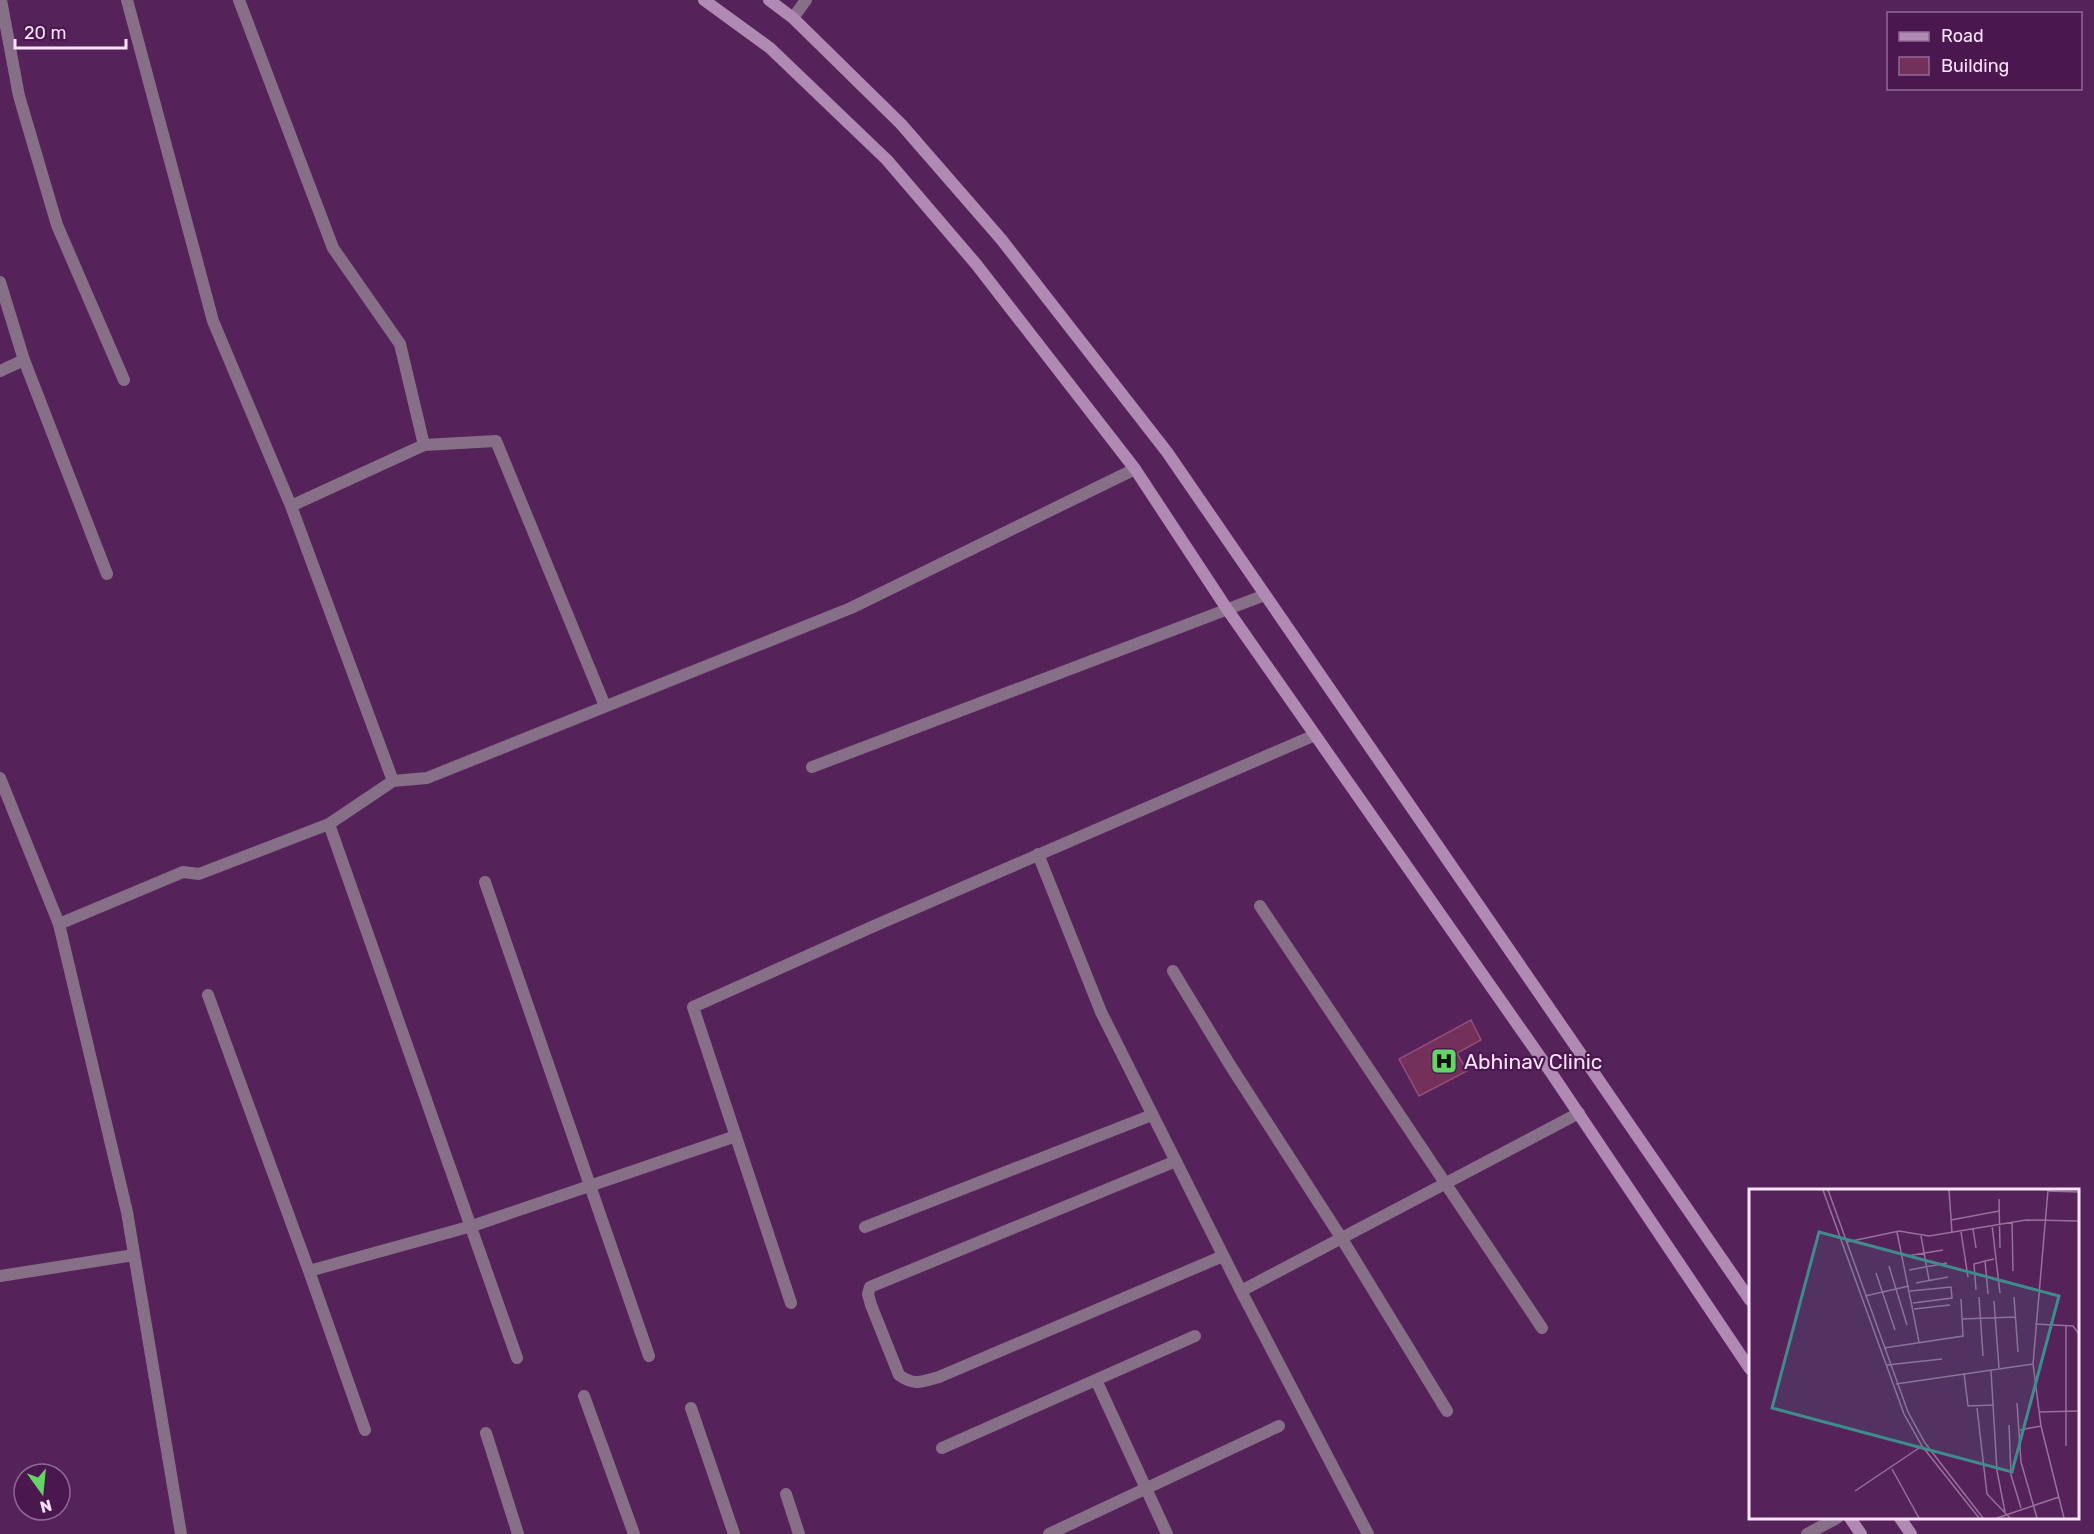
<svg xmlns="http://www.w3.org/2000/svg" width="2094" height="1534" font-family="Rubik,sans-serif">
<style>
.building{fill:#73305a;stroke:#944e79;stroke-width:1.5}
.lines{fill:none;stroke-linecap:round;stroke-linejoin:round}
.street{stroke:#876f88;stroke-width:12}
.secondary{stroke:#b18ab4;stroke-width:12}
.labels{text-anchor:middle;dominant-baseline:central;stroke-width:4.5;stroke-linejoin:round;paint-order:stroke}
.poi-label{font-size:21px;fill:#fbe3fd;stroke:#4a184f;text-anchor:start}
.inset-road{fill:none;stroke:#97709b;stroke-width:1.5}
.view{fill:#3e8c8b;fill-opacity:0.15;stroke:#3e8c8b;stroke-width:3}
.inset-edge{fill:none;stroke:#fbe3fd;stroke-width:3}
</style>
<rect width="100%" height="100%" fill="#55235a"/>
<path class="building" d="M1471,1020L1481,1040L1457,1053L1467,1071L1419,1096L1399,1059Z"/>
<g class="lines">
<path class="street" d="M1,0L19,96L57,225L124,380
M127,0L213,321L291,506L393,781
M239,0L333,248L400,344L424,445
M793,18L806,0
M0,282L24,360L107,574
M0,371L24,360
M291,506L424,445L496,441L605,706
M812,767L1265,595
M0,778L59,924L127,1212L181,1534
M329,824L517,1358
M1038,854L1101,1012L1241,1291L1368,1534
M485,882L649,1356
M1260,906L1542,1328
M59,924L183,872L199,874L329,824L393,781L427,778L851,608L1135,469
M1173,971L1230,1065L1342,1239L1447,1411
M208,995L309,1271L365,1430
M1176,1161L870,1287L868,1294L871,1305L899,1375C914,1386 922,1382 939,1377L1223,1256
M865,1227L1152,1115
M309,1271L472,1226L736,1136
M0,1276L134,1255
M1241,1291L1579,1113
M791,1303L693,1007L874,926L1315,735
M1096,1380L1167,1534
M584,1396L634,1534
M691,1408L734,1534
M486,1433L518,1534
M942,1448L1195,1336
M786,1494L799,1534
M1049,1534L1279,1426
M1807,1534L1837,1518"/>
<path class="secondary" d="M704,0L770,48L887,160L976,264L1135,469L1227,609L1550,1071L1750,1369
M769,0L793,18L901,124L1001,239L1167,452L1750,1300
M1850,1518L1861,1534
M1900,1518L1911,1534"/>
</g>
<defs>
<symbol id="hospital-square" viewBox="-11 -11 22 22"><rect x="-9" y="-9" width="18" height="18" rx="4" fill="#65d467" stroke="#4a184f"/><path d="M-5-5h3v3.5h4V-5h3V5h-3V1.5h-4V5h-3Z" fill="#111"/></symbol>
</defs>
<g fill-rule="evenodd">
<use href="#hospital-square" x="1429" y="1046" width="30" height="30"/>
</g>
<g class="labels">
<g class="poi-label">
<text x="1464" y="1061">Abhinav Clinic</text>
</g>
</g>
<g transform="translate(1749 1189)">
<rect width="330" height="330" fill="#55235a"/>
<path class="inset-road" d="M74,1L155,225L173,257L230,329M79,1L159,223L176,254L234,329M200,1L203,44M299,1L284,175L292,237L315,329M298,2L330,3M250,10L251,59M202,31L250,22M263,33L264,82M243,36L251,104M224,40L227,59M148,43L170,153M212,43L219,88M172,47L180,91M98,53L150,42L180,47L277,31L330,32M158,67L194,61M140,77L158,136M160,81L198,74M127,84L146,141M167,94L199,88M227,101L225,75L236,72M161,102L202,98L203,109L164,114M239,105L236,72L245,70M116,107L160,97M230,108L234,167M265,108L269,163M245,112L250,179M165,120L201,116M213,130L266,128M286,135L324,137L330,145M317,137V257M135,159L214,147L212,110M138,176L193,170M242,182L248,282L256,323M215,184L219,217L245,216M147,195L284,175M268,214L272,273L288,329M228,219L238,305L261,329M290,223L330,222M260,236L262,286L272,319M271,241L292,237M143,280L170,329M106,302L173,257M248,329L310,308"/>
<path class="view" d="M70,43L310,107L263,283L23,219Z"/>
<rect width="330" height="330" class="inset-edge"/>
</g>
<rect x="1887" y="12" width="195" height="78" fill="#4a184f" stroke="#916995" stroke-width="1.5"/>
<rect x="1899" y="32" width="30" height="9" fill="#b18ab4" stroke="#916995" stroke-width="1.5"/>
<text x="1941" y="42" font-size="18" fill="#fbe3fd">Road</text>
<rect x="1899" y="57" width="30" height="18" fill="#73305a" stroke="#916995" stroke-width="1.5"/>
<text x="1941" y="72" font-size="18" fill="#fbe3fd">Building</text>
<g transform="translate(42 1492) rotate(165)"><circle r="28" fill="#4a184f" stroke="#916995" stroke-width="1.5"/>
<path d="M0-4.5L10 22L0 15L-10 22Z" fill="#65d467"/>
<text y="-9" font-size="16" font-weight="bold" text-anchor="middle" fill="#fbe3fd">N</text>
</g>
<path d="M15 39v9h111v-9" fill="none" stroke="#fbe3fd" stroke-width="3"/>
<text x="24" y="39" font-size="18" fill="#fbe3fd" stroke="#4a184f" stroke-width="4.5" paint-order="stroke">20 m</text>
</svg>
